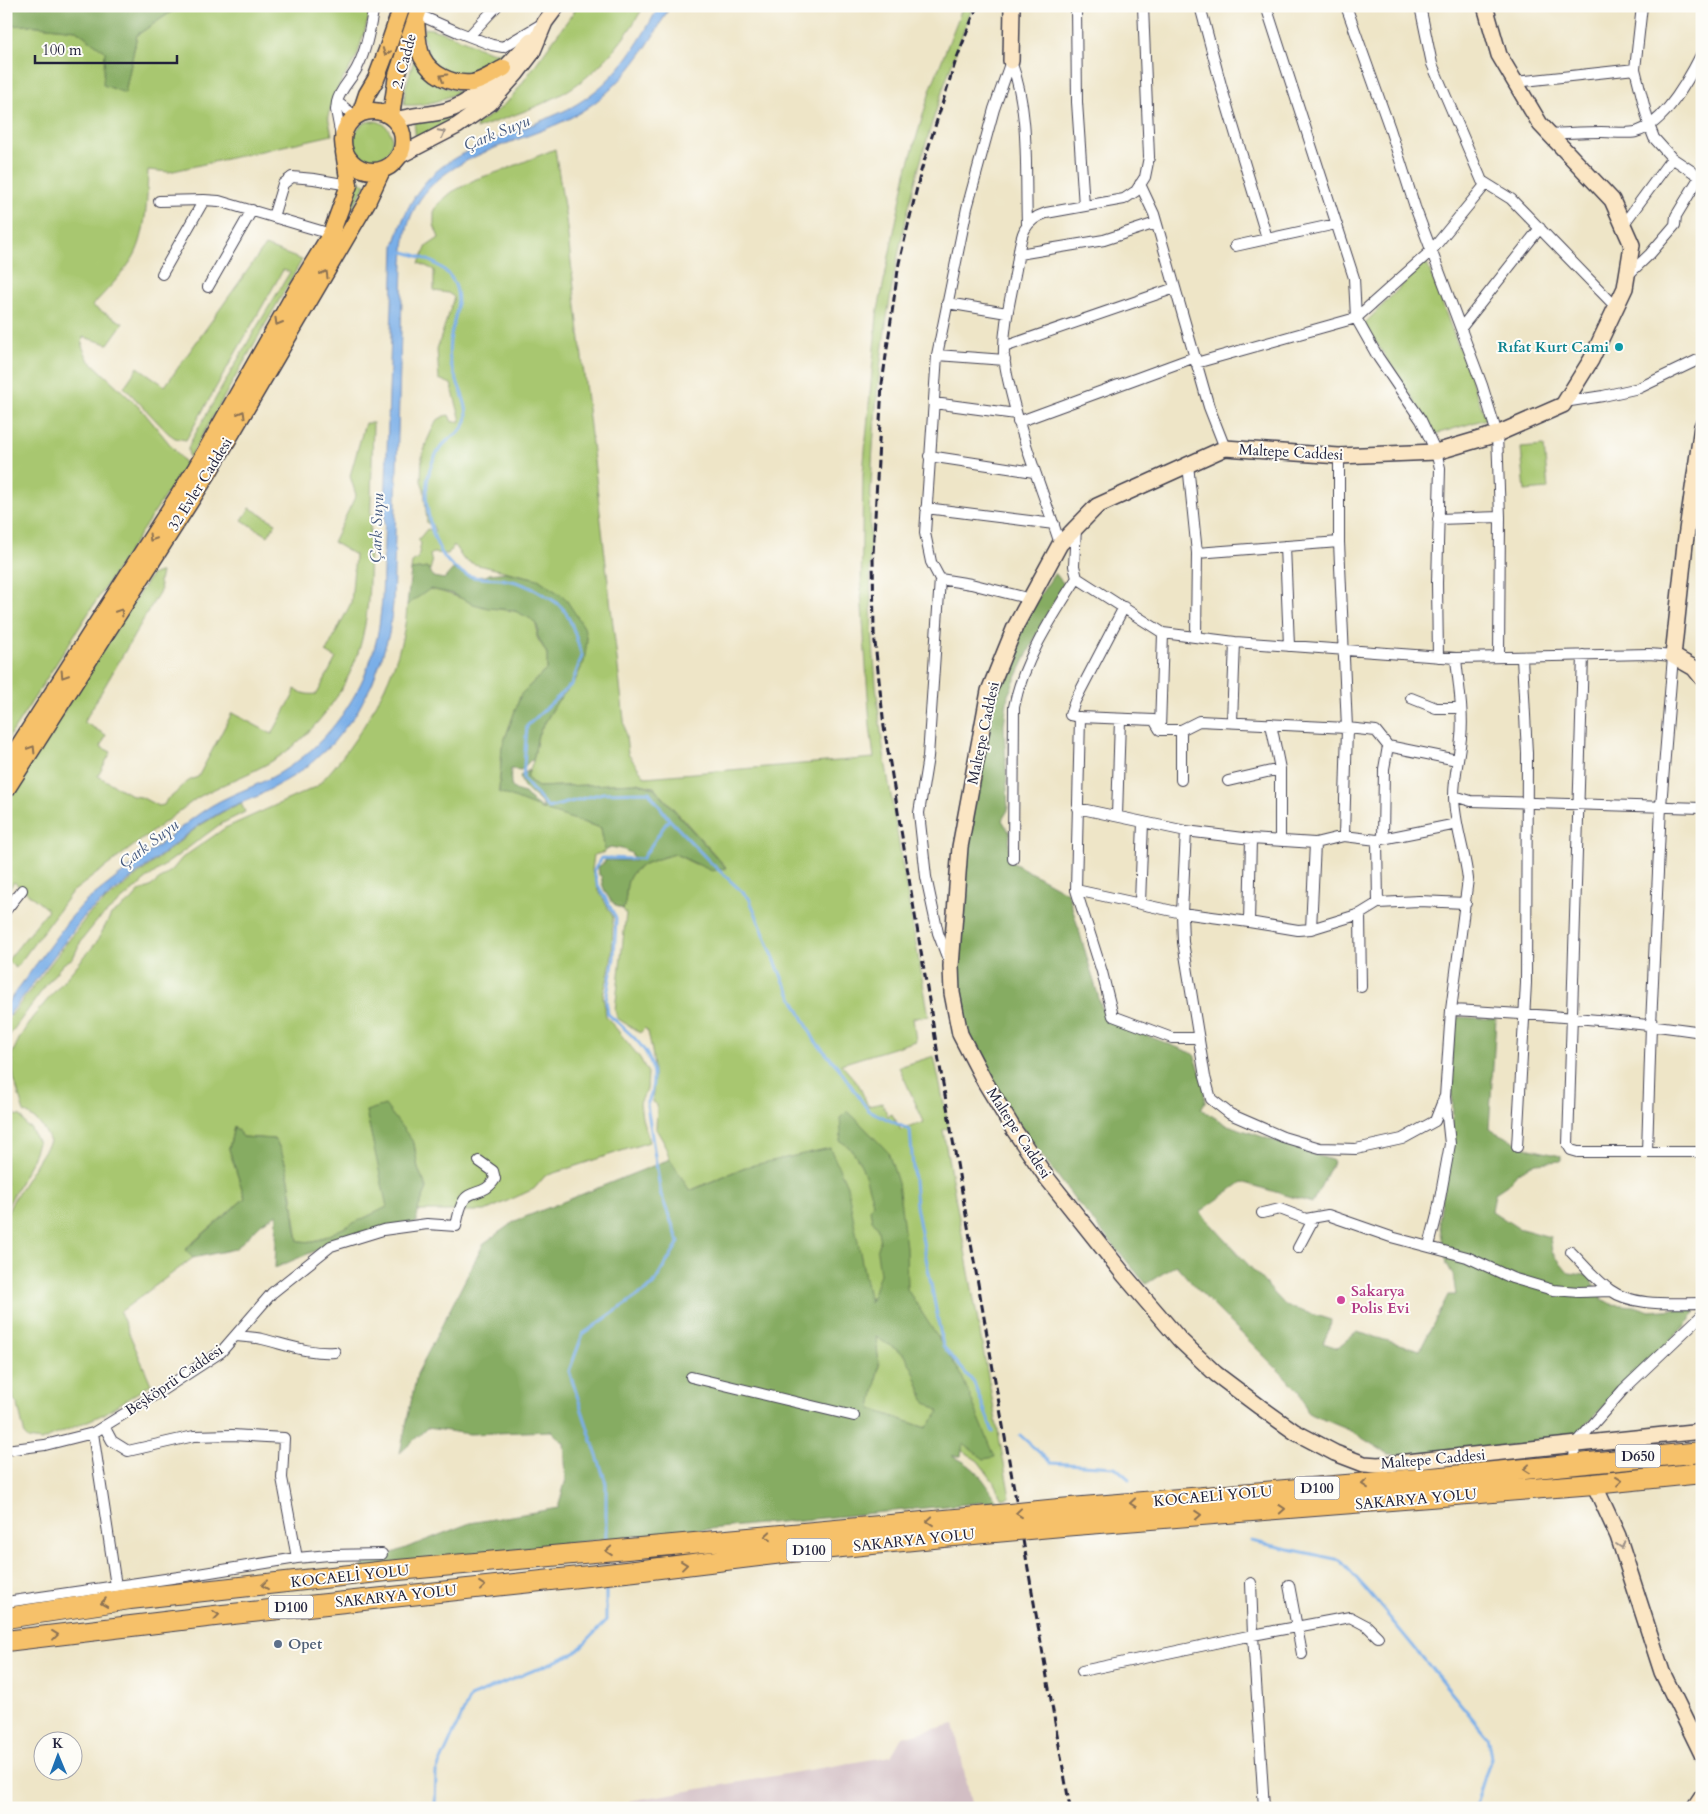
<svg xmlns="http://www.w3.org/2000/svg" width="1708" height="1814" font-family="Cardo,serif">
<style>
.industrial{fill:#d2bec4}
.green{fill:#a8c76f;stroke:#657455}
.forest{fill:#86ac62;stroke:#54674e;fill-rule:evenodd}
.water{fill:#7aafe8;stroke:#4e6892}
.lines{fill:none;stroke-linecap:round;stroke-linejoin:round}
.stream{stroke:#7aafe8;stroke-width:3}
.street-casing{stroke:#413f50;stroke-width:12}
.secondary-casing{stroke:#413f50;stroke-width:18}
.primary-casing{stroke:#413f50;stroke-width:19}
.highway-casing{stroke:#413f50;stroke-width:22}
.street{stroke:#fff;stroke-width:10}
.secondary{stroke:#fbe6c4;stroke-width:15}
.primary{stroke:#f6c16b;stroke-width:16}
.highway{stroke:#f6c16b;stroke-width:20}
.rail{stroke:#22223b;stroke-width:3;stroke-dasharray:8 4;stroke-linecap:butt}
.highway-bridge-casing{stroke:#413f50;stroke-width:22;stroke-linecap:butt}
.highway-bridge{stroke:#f6c16b;stroke-width:20}
.oneway{stroke:#8c7253}
.oneway2{stroke:#998e86}
.culture-dot{fill:#0f9aa8;stroke:#fdfcf7;stroke-width:2}
.hotel-dot{fill:#d1479c;stroke:#fdfcf7;stroke-width:2}
.service-dot{fill:#5c6f8a;stroke:#fdfcf7;stroke-width:2}
.labels{text-anchor:middle;dominant-baseline:central;stroke-width:4;stroke-linejoin:round;paint-order:stroke}
.shield{fill:#fdfcf7;stroke:#646373;stroke-width:1}
.shield-label{font-size:14px;font-weight:bold;fill:#22223b}
.street-label{font-size:15px;fill:#22223b;stroke:#fdfcf7}
.culture-label{font-size:15px;font-weight:bold;fill:#0d838f;stroke:#fdfcf7;text-anchor:end}
.hotel-label{font-size:15px;font-weight:bold;fill:#b23c85;stroke:#fdfcf7;text-anchor:start}
.service-label{font-size:15px;font-weight:bold;fill:#4e5e75;stroke:#fdfcf7;text-anchor:start}
.water-label{font-size:16px;font-style:italic;fill:#455a80;stroke:#fdfcf7}
</style>
<rect width="100%" height="100%" fill="#fdfcf7"/>
<filter id="ink" filterUnits="userSpaceOnUse"><feTurbulence type="fractalNoise" baseFrequency=".02" numOctaves="2"/><feDisplacementMap in="SourceGraphic" scale="10" xChannelSelector="R" yChannelSelector="G"/><feConvolveMatrix kernelMatrix="1 2 1 2 8 2 1 2 1" color-interpolation-filters="sRGB"/></filter>
<filter id="wash" filterUnits="userSpaceOnUse"><feTurbulence type="fractalNoise" baseFrequency=".0096" numOctaves="4" result="noise"/><feDisplacementMap in="SourceGraphic" scale="20" xChannelSelector="R" yChannelSelector="G"/><feGaussianBlur stdDeviation="1.12" result="paint"/><feColorMatrix in="noise" values="0 0 0 0 0 0 0 0 0 0 0 0 0 0 0 0 0 1.4 0 .05"/><feComposite in="paint" operator="in"/></filter>
<g filter="url(#wash)">
<rect width="100%" height="100%" fill="#eee5c7"/>
<path class="industrial" d="M954,1724L972,1808H630L629,1801L891,1756L902,1737Z"/>
<path class="green" d="M180,6L372,7L357,56L336,91L328,116L332,135L169,172L148,170C147,197 147,238 131,261C120,277 105,292 92,306L123,323L108,344L83,337L82,346L88,359L142,410L186,464L109,581L6,742V26L29,25L76,30L105,51L125,92L137,35Z
M578,6H644C623,44 593,79 554,98C529,111 502,119 476,129L477,124L497,111L512,97Z
M963,6H973C949,69 927,133 911,198C869,366 861,543 879,715C882,746 888,777 893,807C904,877 916,946 929,1016L913,1018L916,1041L841,1064L859,1085L868,1106L882,1103L888,1116L892,1114L901,1130L924,1122L899,1067L934,1056L949,1128L943,1130L1010,1497L1002,1499L993,1481L978,1461L926,1428L870,1409L879,1365L874,1322L860,1255L745,1167L689,1191L670,1159L663,1141L656,1129L657,1105L652,1102C655,1073 655,1061 648,1032L645,1028L640,1033L617,1018L615,1010L626,914L623,909C627,900 625,890 628,881C634,863 659,859 675,854L695,864L726,867L654,787L637,783L538,787L532,783L527,777L533,761L538,735L557,702L575,681L573,612L565,598L538,579L474,564L463,559L454,545L448,554L433,553L430,555L432,563L430,570L428,568L411,570L412,562L418,558L421,543L418,540L427,529L435,531L433,526L427,523L424,489L421,481L422,456L427,441L436,421L444,416L449,415L452,422L461,421L451,384L439,379L437,349L454,297L448,293L434,291V270L419,263L427,246L439,238L434,225V212L438,204L452,192L476,179L504,170L555,149L566,219L628,754L645,777L874,758L870,726L861,592L863,473L877,315L906,173L931,88Z
M425,28L432,29L451,35L490,52L497,53L510,49L489,71L460,78L432,64L422,35Z
M414,60C426,77 439,88 460,91C444,100 423,107 404,105L405,89Z
M492,93L462,114L416,139L414,122Z
M354 140a19 19 0 1 1 38 0a19 19 0 1 1-38 0Z
M355,180L366,184L329,250Z
M265,246L302,260L190,457H189L188,449L190,443L252,335L290,272L283,270L186,440L175,438L168,433L124,387L138,367L165,386Z
M1426,261L1486,419L1436,434L1364,324Z
M365,423H373C372,462 371,501 370,540C369,573 370,607 362,639C352,681 324,721 291,748C263,771 228,780 197,798L71,893L16,968L7,961L48,910L14,882L6,893V801L151,575L161,572L159,582L161,589L84,722L106,735L101,747L111,752L98,776L133,796L141,797L158,806L164,805L167,799C180,793 182,781 198,777L232,713L272,734L294,694L295,689C303,694 308,695 317,694L336,658L326,652L351,603L355,555L333,542L356,495L350,476Z
M1544,446L1548,489L1525,491L1521,448Z
M250,508L276,523L268,536L242,520Z
M428,589C448,592 464,600 483,606C500,612 528,607 536,625C538,630 536,633 537,637C539,643 545,648 547,654C548,658 547,665 547,669L521,694L502,747L499,791L545,810L601,828L605,852L594,855L592,870L598,889L613,917L612,954L608,977L603,995L606,1016L640,1058L648,1073L647,1089L640,1103L642,1118L649,1142L545,1176L534,1189L485,1211H417L427,1188L418,1169L414,1143L366,1111L388,1207L314,1242L298,1241C294,1217 290,1156 274,1139L243,1137L234,1126L229,1149L245,1198L185,1249L193,1258L120,1312L151,1384L104,1414L41,1441L28,1439L25,1436L18,1405L14,1401L6,1349V1215L14,1199L50,1142C44,1127 38,1120 24,1112L14,1079L12,1054L20,1037L32,1018L96,943L111,915L131,901L140,891L150,887L173,869L182,858L225,828L316,787C359,744 405,667 407,605Z
M241,803L245,812L219,825L150,876L97,921L81,941L73,958L63,964L49,981L6,1040V1022L89,914L199,826L221,813Z
M6,1097L12,1103L15,1115L21,1116L27,1127H30L38,1143L32,1160L6,1209Z"/>
<path class="forest" d="M6,6H180L137,35L125,93L103,85L105,51L76,30L29,25L6,26Z
M1702,504V536L1696,538Z
M428,568L430,570L433,577L444,579L453,569L470,577L486,576L489,574L506,572L538,579L565,598L584,627L587,641L584,662L575,681L557,702L538,734L533,761L531,760L521,770L511,769C511,786 508,789 525,793L533,802L544,809C539,794 523,795 520,776L529,770L527,777L532,783L538,787L637,783L654,788L726,868L712,871L675,854C659,859 634,863 628,881C625,890 627,900 623,909C613,908 600,887 602,877L599,875L598,867L605,862V860L635,861L631,853L622,849L610,847L605,852L601,828L544,810L499,792L502,747L521,694L547,669V654L537,635L538,629L536,624L531,619L513,610L488,608L473,604L450,593L430,589L407,605L411,570Z
M1055,573L1064,584L1042,623L1008,695L1004,725L1008,810L1002,820L1010,833L1008,860L1068,893L1105,1019L1194,1054L1204,1082L1205,1102L1201,1109L1225,1124L1334,1161L1312,1203L1242,1182L1200,1212L1286,1306L1331,1320L1330,1328L1323,1343L1338,1348L1357,1332L1420,1350L1448,1295H1456L1453,1275L1447,1264L1439,1222L1452,1131L1453,1102L1449,1082L1456,1017L1496,1019L1489,1129L1530,1149L1561,1156V1161L1536,1163L1518,1172L1507,1185L1495,1193L1492,1211L1518,1228L1550,1237L1552,1252L1569,1273L1593,1276V1283L1602,1299L1611,1304L1635,1306L1650,1311L1676,1309L1680,1305L1691,1304L1695,1312L1690,1321L1570,1440L1430,1455L1388,1454L1349,1430L1308,1413L1300,1392L1196,1288L1176,1265L1146,1284L1077,1202L998,1096L986,1076L959,1010L954,967L958,898L993,691L1010,657L1034,604Z
M385,1105L414,1143L418,1169L427,1188L417,1211V1222L324,1247L275,1268L277,1214L262,1223L235,1249L193,1258L185,1250L245,1198L229,1149L234,1126L243,1137L274,1139C291,1158 292,1215 298,1241L314,1242L387,1207L366,1111Z
M847,1111L855,1118L888,1152L898,1183L906,1247L907,1289L961,1374L995,1457L984,1459L963,1444L961,1456H952C976,1466 984,1480 997,1501L596,1540L362,1569V1565L470,1523L558,1508L566,1479L564,1443L551,1431L469,1434L427,1428L400,1453L417,1374L484,1243L515,1221L670,1159L690,1191L745,1167L830,1148L847,1186L870,1303L880,1274L877,1252L880,1242L877,1226L872,1220L870,1210L873,1203C866,1180 862,1153 840,1141L841,1133L840,1118ZM876,1337L905,1355L914,1372L924,1400L939,1412L926,1428L871,1409L879,1365Z"/>
<path class="water" d="M659,6H670C646,52 618,93 570,118C514,147 425,156 407,229C404,240 404,252 403,263L393,604L389,634L381,660L372,684L356,714L332,744L309,765L292,777L258,796L228,808L199,825L86,914L6,1019V1005L68,921L84,903C109,883 134,864 159,845C176,832 193,817 211,806C236,791 265,784 289,767C329,741 361,695 374,649C379,633 380,617 382,600L394,246C418,160 461,154 536,123C550,117 564,112 577,104C617,79 637,47 659,6Z"/>
<g class="lines">
<path class="stream" d="M400,251C430,258 463,271 457,308C454,326 447,341 450,360C453,377 471,406 466,421C463,431 456,434 448,440C430,455 424,483 427,506C431,535 442,570 474,577C483,579 492,578 501,579C517,581 532,587 546,596C553,600 563,606 566,613C574,626 577,642 582,656L572,684L527,726L523,779L548,808L603,793L649,792L669,819L711,863L749,898L783,980L815,1041L838,1067L868,1110L910,1130L916,1206L943,1346L974,1383L993,1432
M1020,1435L1051,1463L1115,1467L1129,1479
M1251,1541L1340,1560L1367,1590L1487,1736L1491,1757L1475,1808
M606,1544V1483L569,1371L583,1334L653,1285L679,1242L661,1195L647,1105C666,1060 638,1041 608,1014L606,1000L614,958L616,918L597,883L594,870L602,858L642,859L669,819
M435,1808L436,1772L470,1697L575,1653L606,1621V1580"/>
</g>
</g>
<g filter="url(#ink)">
<g class="lines">
<defs>
<path id="street" d="M1076,6L1077,102L1084,206
M1200,6L1222,89L1267,238
M1266,6L1354,278L1356,318L1378,357L1421,420L1436,452L1440,468L1437,583L1438,657
M1346,6L1390,129L1415,207L1482,385L1497,434L1500,517
M1420,6L1432,64L1482,181L1511,199L1616,307
M1642,6L1635,69L1649,125L1654,138L1672,158L1702,178
M417,14L458,32L492,45L503,47L545,22
M469,36L497,6
M1011,61L994,109L967,208L937,355L925,533L931,562L940,579L971,584L1031,599
M1011,61C1030,112 1025,170 1027,224
M1515,82L1635,69
M337,102L336,110L342,142
M355,116L337,102C340,89 351,80 357,68C367,49 370,27 374,6
M1550,134C1567,133 1584,132 1601,132C1611,132 1626,134 1636,132C1665,124 1689,79 1702,53
M1140,184L1154,214L1209,407L1225,448
M159,201L204,200L219,201L331,234
M273,217L283,184L292,177L314,179L349,185
M1623,225L1672,158
M1235,246L1336,224
M1019,254L1104,240L1156,223
M162,274L204,200
M1627,276L1650,254L1675,225L1676,216L1702,173
M208,287L252,210
M947,303L1007,313
M1461,328L1540,228
M1004,347L1175,288
M937,355L1005,360
M1196,363L1356,318L1431,251L1486,184
M1564,402L1603,396L1639,388L1702,358
M934,403L1016,414
M1018,422L1195,357
M929,456L1034,472
M1339,456V542L1347,728L1344,836
M1188,464L1197,553L1196,636
M926,508L1054,524
M1438,519L1500,517L1499,657
M1076,528L1074,566L1077,578L1163,633L1235,642L1456,658L1649,654L1673,656L1661,806L1651,1025L1647,1152
M1060,544C1045,497 1026,452 1014,404C1010,388 1005,371 1004,355C1003,326 1011,297 1016,269C1021,244 1018,222 1046,213L1124,199L1136,191L1145,177L1149,157L1143,6
M1285,546L1289,646
M1197,553L1339,542
M940,579L928,757L919,813L926,877L938,933L949,962
M1124,607L1075,701L1070,715L1080,717L1154,720L1160,730H1181L1199,721L1347,728L1376,731L1388,746L1457,760
M1583,655L1568,1145L1571,1150L1578,1152H1702
M1411,698L1436,708H1460
M1080,717L1076,890L1182,913L1249,922L1298,930L1311,929L1360,914L1378,903L1419,901L1466,903
M1232,722L1235,642
M1271,724L1280,769V841
M1160,729L1163,633
M1181,730V780
M1228,781L1280,769
M1454,796L1471,801L1702,808
M1077,808L1186,831L1251,839L1315,843L1344,836L1377,840L1457,824
M1117,816L1120,719
M1186,831L1182,913L1183,942L1205,1077L1211,1099L1230,1114L1283,1137L1320,1148L1356,1149L1402,1139L1435,1121L1444,1098
M1383,839L1384,769L1388,746
M1377,840L1378,903
M1013,859L1014,707C1023,661 1052,617 1077,578
M1076,890L1102,972L1113,1016L1172,1038H1199
M1140,903L1143,822
M6,910L22,890
M1360,914L1361,987
M1249,922L1251,839
M1311,929L1315,843
M1451,1010C1535,1014 1619,1020 1702,1032
M1517,1147L1526,983L1527,753L1522,658
M1262,1213L1280,1209L1306,1219L1328,1215L1391,1237L1467,1257L1512,1278L1553,1290L1579,1292L1611,1291
M1429,1246L1437,1215L1450,1144L1445,1097L1451,1010L1468,879C1465,851 1454,824 1454,796C1454,776 1459,758 1461,738C1464,712 1458,684 1456,658
M1298,1248L1314,1218
M1571,1252C1583,1264 1596,1280 1610,1290C1633,1307 1675,1303 1702,1303
M235,1336C244,1337 253,1337 262,1339C287,1345 309,1354 335,1352
M691,1377L854,1416
M104,1426L112,1441L128,1451L194,1436L232,1435L284,1438L282,1478L297,1558
M93,1433L116,1586
M6,1450L45,1445L93,1433L158,1393L221,1352L272,1293L331,1246L383,1230L427,1224L456,1226C458,1218 459,1209 463,1202C469,1189 485,1196 495,1179L493,1171L479,1161
M1575,1464L1574,1446L1623,1390L1702,1315
M1251,1583L1253,1635L1264,1808
M1289,1585L1302,1654
M6,1602L186,1576L297,1558L329,1555L382,1554
M1082,1671L1253,1635L1350,1617L1367,1626L1378,1637"/>
<path id="secondary" d="M1485,6L1499,55L1540,124L1612,200L1632,245L1625,288L1591,360L1563,405L1497,434L1436,452L1339,456L1225,448L1097,506L1060,544L1015,627L989,691L960,847L951,966L952,993L960,1034L985,1082L1014,1130L1047,1178L1125,1276L1180,1340L1216,1374L1260,1407L1295,1432L1335,1453L1364,1464L1378,1465L1702,1431
M1011,61L1012,6
M396,120C412,115 429,115 445,111C478,103 507,64 531,41
M399,156L457,126L490,103L516,74L532,53L545,22L557,6
M1702,426L1685,544L1673,656L1694,668L1702,678
M1594,1484L1618,1536L1662,1672L1702,1754
M1694,1808L1702,1796"/>
<path id="primary" d="M416,18C417,31 417,45 422,57C431,75 452,85 472,83C483,81 494,73 504,68
M343 141a30 30 0 1 1 60 0a30 30 0 1 1-60 0Z
M361,112L367,94L376,79L387,50L402,6
M391,116L397,75L420,6
M6,766L196,468L298,288L331,234L349,185L344,152
M6,790L207,475L367,202L382,170"/>
<path id="highway" d="M1059,1509L1442,1477L1702,1452
M1062,1526L1594,1484L1702,1473
M6,1618L130,1599L387,1571L978,1517
M6,1641L223,1615L635,1571L791,1552L984,1533"/>
</defs>
<use href="#street" class="street-casing"/>
<use href="#secondary" class="secondary-casing"/>
<use href="#primary" class="primary-casing"/>
<use href="#highway" class="highway-casing"/>
<use href="#street" class="street"/>
<use href="#secondary" class="secondary"/>
<use href="#primary" class="primary"/>
<use href="#highway" class="highway"/>
<path class="rail" d="M977,6L955,63L921,171L899,263L882,384L873,555L874,633L884,727L939,1061L1070,1808"/>
<defs>
<path id="highway-bridge" d="M978,1517L1059,1509
M984,1533L1062,1526"/>
</defs>
<use href="#highway-bridge" class="highway-bridge-casing"/>
<use href="#highway-bridge" class="highway-bridge"/>
</g>
<defs><path id="oneway-chevron" d="M-2-3.5L2.5 0L-2 3.5" fill="none" stroke-width="1.6" stroke-linecap="round" stroke-linejoin="round" transform="scale(1.25)"/></defs>
<g class="oneway">
<use href="#oneway-chevron" transform="translate(386 52) rotate(111)"/>
<use href="#oneway-chevron" transform="translate(443 77) rotate(-150)"/>
<use href="#oneway-chevron" transform="translate(325 274) rotate(-60)"/>
<use href="#oneway-chevron" transform="translate(278 322) rotate(120)"/>
<use href="#oneway-chevron" transform="translate(242 414) rotate(-60)"/>
<use href="#oneway-chevron" transform="translate(152 538) rotate(122)"/>
<use href="#oneway-chevron" transform="translate(120 612) rotate(-58)"/>
<use href="#oneway-chevron" transform="translate(64 675) rotate(122)"/>
<use href="#oneway-chevron" transform="translate(32 749) rotate(-58)"/>
<use href="#oneway-chevron" transform="translate(1527 1469) rotate(174)"/>
<use href="#oneway-chevron" transform="translate(1619 1481) rotate(-7)"/>
<use href="#oneway-chevron" transform="translate(1365 1484) rotate(175)"/>
<use href="#oneway-chevron" transform="translate(1133 1503) rotate(175)"/>
<use href="#oneway-chevron" transform="translate(1282 1509) rotate(-4)"/>
<use href="#oneway-chevron" transform="translate(1019 1513) rotate(174)"/>
<use href="#oneway-chevron" transform="translate(1198 1515) rotate(-4)"/>
<use href="#oneway-chevron" transform="translate(930 1521) rotate(175)"/>
<use href="#oneway-chevron" transform="translate(768 1536) rotate(175)"/>
<use href="#oneway-chevron" transform="translate(609 1551) rotate(176)"/>
<use href="#oneway-chevron" transform="translate(684 1565) rotate(-7)"/>
<use href="#oneway-chevron" transform="translate(265 1585) rotate(174)"/>
<use href="#oneway-chevron" transform="translate(482 1586) rotate(-6)"/>
<use href="#oneway-chevron" transform="translate(104 1603) rotate(171)"/>
<use href="#oneway-chevron" transform="translate(216 1615) rotate(-7)"/>
<use href="#oneway-chevron" transform="translate(55 1635) rotate(-7)"/>
</g>
<g class="oneway2">
<use href="#oneway-chevron" transform="translate(442 133) rotate(-28)"/>
<use href="#oneway-chevron" transform="translate(1621 1545) rotate(72)"/>
</g>
</g>
<circle class="culture-dot" cx="1619" cy="347" r="5"/>
<circle class="hotel-dot" cx="1341" cy="1300" r="5"/>
<circle class="service-dot" cx="278" cy="1644" r="5"/>
<g class="labels">
<g class="shield">
<rect x="1615.5" y="1444.5" width="45" height="23" rx="4"/>
<rect x="1294.5" y="1476.5" width="45" height="23" rx="4"/>
<rect x="786.5" y="1538.5" width="45" height="23" rx="4"/>
<rect x="268.5" y="1595.5" width="45" height="23" rx="4"/>
</g>
<g class="shield-label">
<text x="1638" y="1456">D650</text>
<text x="1317" y="1488">D100</text>
<text x="809" y="1550">D100</text>
<text x="291" y="1607">D100</text>
</g>
<g class="street-label">
<text transform="translate(404 61) rotate(-75)">2. Cadde</text>
<text transform="translate(1291 452) rotate(3)">Maltepe Caddesi</text>
<text transform="translate(200 484) rotate(-58)">32 Evler Caddesi</text>
<text transform="translate(983 733) rotate(-78)">Maltepe Caddesi</text>
<text transform="translate(1019 1133) rotate(57)">Maltepe Caddesi</text>
<text transform="translate(174 1380) rotate(-34)">Beşköprü Caddesi</text>
<text transform="translate(1433 1459) rotate(-5)">Maltepe Caddesi</text>
<text transform="translate(1213 1496) rotate(-5)">KOCAELİ YOLU</text>
<text transform="translate(1416 1499) rotate(-5)">SAKARYA YOLU</text>
<text transform="translate(914 1540) rotate(-6)">SAKARYA YOLU</text>
<text transform="translate(350 1576) rotate(-6)">KOCAELİ YOLU</text>
<text transform="translate(396 1596) rotate(-6)">SAKARYA YOLU</text>
</g>
<g class="culture-label">
<text x="1609" y="347">Rıfat Kurt Cami</text>
</g>
<g class="hotel-label">
<text x="1351" y="1291">Sakarya<tspan x="1351" dy="17">Polis Evi</tspan></text>
</g>
<g class="service-label">
<text x="288" y="1644">Opet</text>
</g>
<g class="water-label">
<text transform="translate(497 133) rotate(-22)">Çark Suyu</text>
<text transform="translate(377 528) rotate(-88)">Çark Suyu</text>
<text transform="translate(149 844) rotate(-37)">Çark Suyu</text>
</g>
</g>
<rect width="1708" height="1814" fill="none" stroke="#fdfcf7" stroke-width="25"/>
<g transform="translate(58 1756) rotate(359)"><circle r="24" fill="#fdfcf7" stroke="#a5a5ac"/>
<path d="M0-4L9 19L0 12L-9 19Z" fill="#1f6fb2"/>
<text y="-8" font-size="14" font-weight="bold" text-anchor="middle" fill="#22223b">K</text>
</g>
<path d="M35 55v8h142v-8" fill="none" stroke="#22223b" stroke-width="2.5"/>
<text x="42" y="55" font-size="15" fill="#22223b" stroke="#fdfcf7" stroke-width="4" paint-order="stroke">100 m</text>
</svg>
